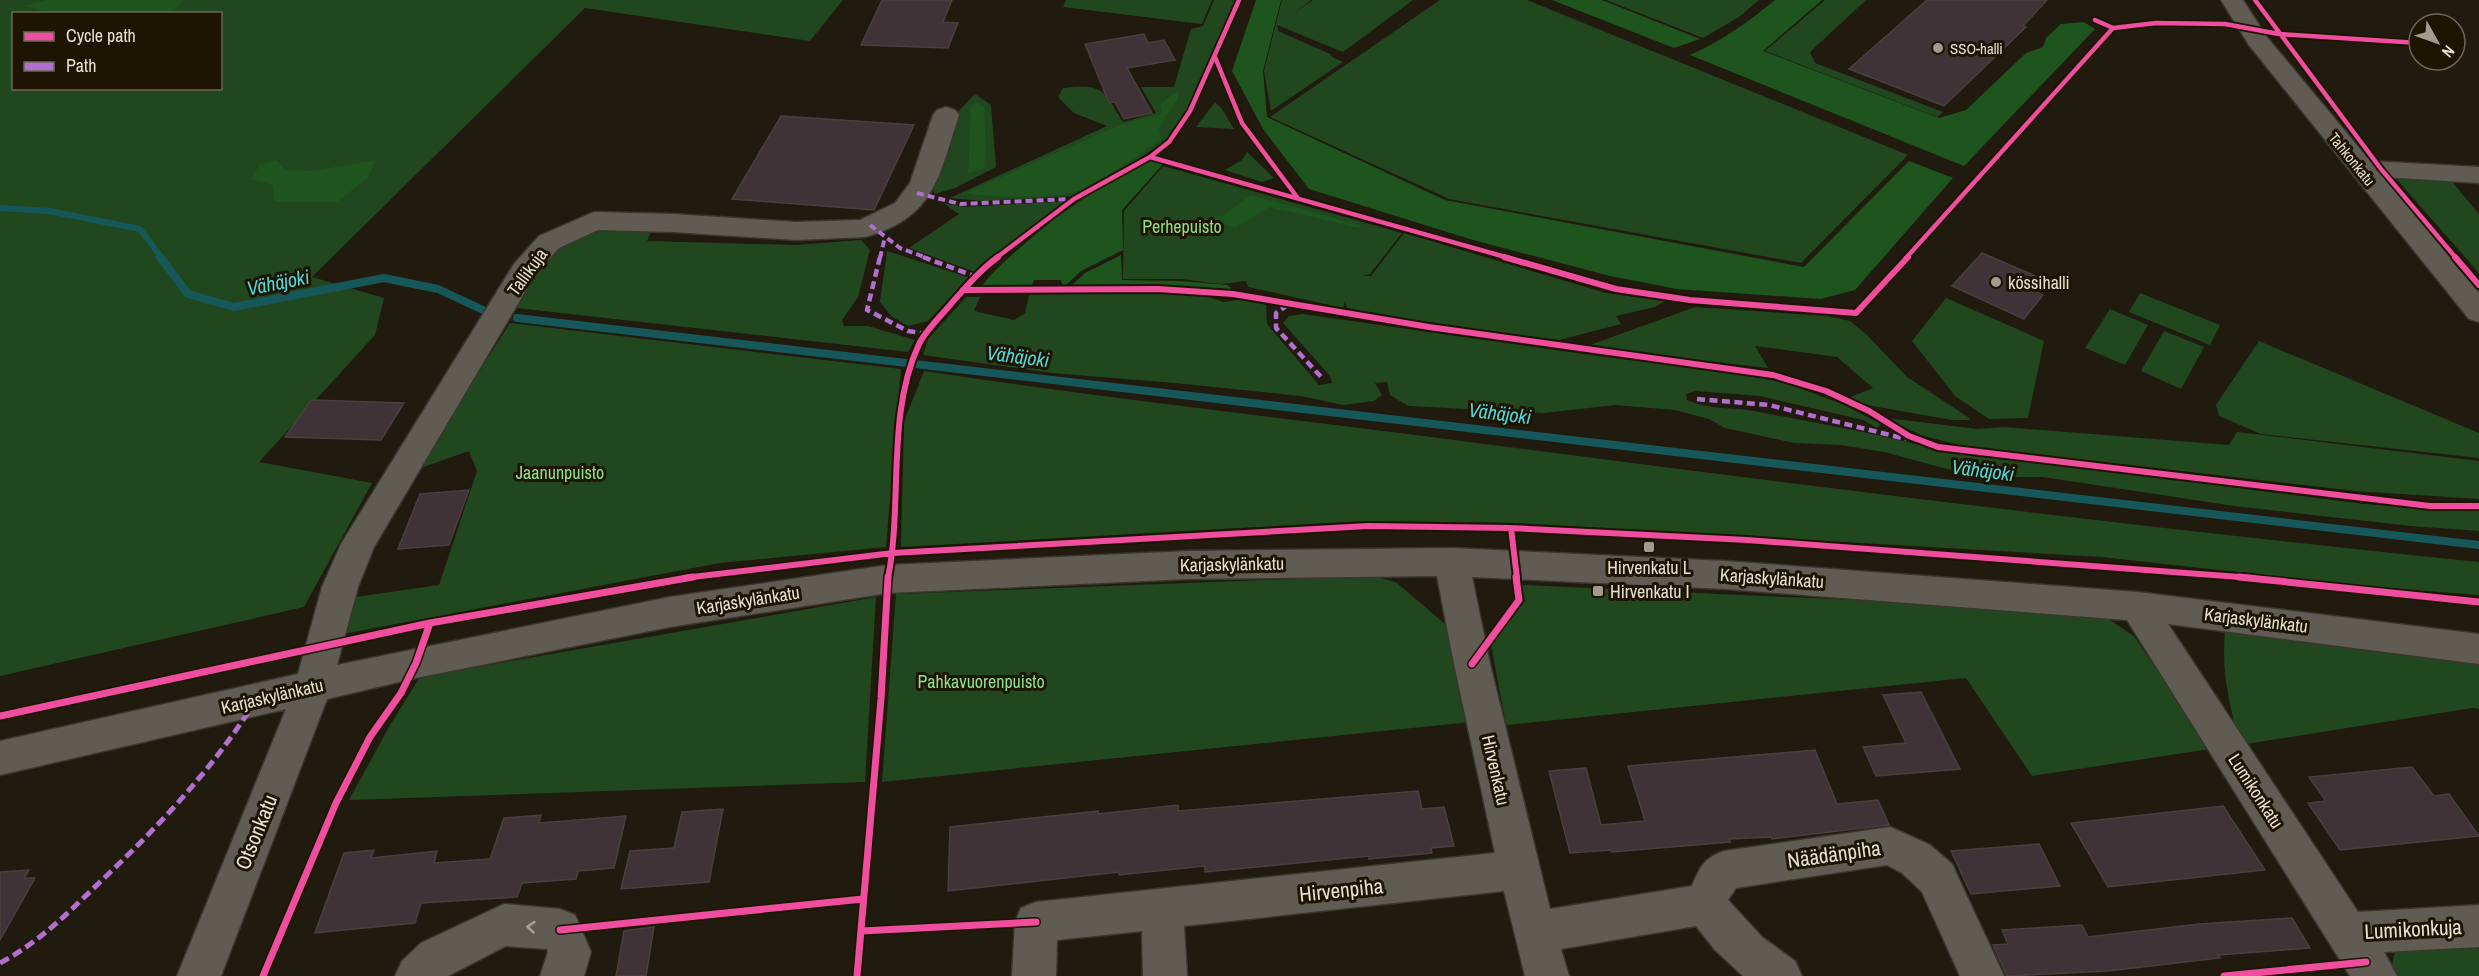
<svg xmlns="http://www.w3.org/2000/svg" width="2479" height="976" font-family="'Archivo Narrow',sans-serif">
<style>
.green{fill:#21471f;fill-rule:evenodd}
.forest{fill:#1e541e}
.lines{fill:none;stroke-linecap:round;stroke-linejoin:round}
.stream-far1{stroke:#16585a;stroke-width:6}
.stream{stroke:#16585a;stroke-width:8}
.building{fill:#403337;stroke:#47403f;stroke-width:1.5}
.minor-casing{stroke:#3a362e;stroke-width:3}
.minor{fill:#605c54;fill-rule:evenodd}
.quiet-far2{stroke:#b36fd0;stroke-width:4;stroke-dasharray:7 4;stroke-linecap:butt}
.quiet-far1{stroke:#b36fd0;stroke-width:4.5;stroke-dasharray:8 4.5;stroke-linecap:butt}
.quiet{stroke:#b36fd0;stroke-width:5;stroke-dasharray:10 5;stroke-linecap:butt}
.cycleway-far2-casing{stroke:#1d1402;stroke-width:8}
.cycleway-far1-casing{stroke:#1d1402;stroke-width:10}
.cycleway-casing{stroke:#1d1402;stroke-width:10}
.cycleway-far2{stroke:#ef4d9e;stroke-width:4.5}
.cycleway-far1{stroke:#ef4d9e;stroke-width:6}
.cycleway{stroke:#ef4d9e;stroke-width:7}
.oneway{stroke:#aaa59a}
.poi-dot{fill:#a19b8f;stroke:#1d1402;stroke-width:2}
.labels{text-anchor:middle;dominant-baseline:central;stroke-width:6;stroke-linejoin:round;paint-order:stroke}
.far-poi-label{font-size:15px;fill:#e6e1d4;stroke:#1d1402;text-anchor:start}
.far-street-label{font-size:15px;fill:#e6e1d4;stroke:#1d1402}
.park-label{font-size:18px;fill:#8de18b;stroke:#1d1402}
.street-label{font-size:18px;fill:#e6e1d4;stroke:#1d1402}
.poi-label{font-size:18px;fill:#e6e1d4;stroke:#1d1402;text-anchor:start}
.water-label{font-size:20px;font-style:italic;fill:#52d7dd;stroke:#1d1402}
.near-street-label{font-size:21px;fill:#e6e1d4;stroke:#1d1402}
</style>
<rect width="100%" height="100%" fill="#201a0f"/>
<path class="green" d="M0,0H843L810,41L585,8L312,277L384,298L375,335L259,462L372,483L304,607L0,676ZM14,14H220V88H14Z
M1066,0H1212L1202,24L1063,7Z
M1214,0H1236L1186,111L1165,141L1143,156L1073,196L982,201L950,198L1107,126L1074,113L1058,97L1063,88C1104,84 1102,89 1123,122L1156,113L1141,87H1174L1191,29L1203,26Z
M1282,0H1311L1295,12L1313,0H1413L1343,52L1277,25L1278,31L1330,54L1332,57L1343,62L1271,111L1264,71Z
M1440,0H1527L1908,155L1801,263L1449,199L1270,117Z
M1606,0H1759L1739,17L1703,38Z
M1825,0H1866L1810,52L1815,63L1943,112L1937,117L1765,51Z
M975,94L991,105L996,167L955,188L934,194L933,184L955,115Z
M1215,102L1222,109L1234,129L1196,127Z
M1247,152L1274,178L1262,182L1225,170L1242,160Z
M1163,166L1402,233L1370,274L1362,276H1371L1404,233L1606,293L1665,301L1655,307L1616,316L1621,324L1559,340L1449,327L1347,308L1345,301L1343,308L1248,287L1246,281L1221,284L1181,279H1123L1124,211Z
M2393,175L2448,177L2479,214V273Z
M1068,201L978,273L909,248L959,214L943,203L964,207Z
M606,229L652,230L647,241L796,245L861,240L870,250L858,297L842,320L844,326H868L915,340L908,352L517,308L549,254L574,237Z
M887,251L970,278L928,321L908,326L891,316L880,302Z
M1157,291L1212,294L1211,298L1224,302L1244,299L1266,304L1267,324L1319,385L1332,383L1330,376L1283,323L1289,316L1302,314L1598,356L1741,373L1791,385L1842,404L1881,424L1877,428L1863,420L1760,396L1696,391L1686,394L1687,400C1709,410 1731,407 1754,411C1816,423 1878,434 1938,450L2364,504L2479,511V531L2411,526L2234,506L2043,477H1994L1947,469L1884,452L1841,445L1794,443L1725,428L1709,419L1675,410L1615,405L1544,413L1408,406L1390,395L1387,382L1375,383L1382,395L1374,401L1343,405L1301,396L1175,383L1052,373L923,355L928,339L966,297H980L974,311L1014,320L1025,313L1029,295Z
M2140,293L2220,325L2210,345L2129,312Z
M1946,298L2044,341L2028,418L1989,419L1955,396L1912,341Z
M1695,307L1827,316L1850,321L1866,334L1907,377L1968,417L1970,420H1952L1861,404L1848,398L1873,388L1837,357L1755,346L1768,368L1593,348L1590,345Z
M2110,309L2148,325L2125,365L2085,348Z
M510,323L901,369L886,547L720,563L343,634L356,597L439,585L477,471L469,451L418,469Z
M2164,331L2204,347L2181,389L2141,371Z
M2259,341L2479,433V458L2261,434L2219,416L2216,405Z
M924,371C1090,396 1257,415 1424,436C1775,482 2127,526 2479,562V595L2363,586L2102,557L1514,523L1366,521L901,547L904,422Z
M1887,418L1977,429L2003,427L2229,445L2237,432L2479,461V499L2355,491L1963,446L1920,435Z
M1375,576L1397,583L1452,630L1471,722L882,782L896,594Z
M1522,585L2096,611L2134,636L2210,749L2032,776L1966,678L1506,725L1491,645L1525,601Z
M876,597L865,782L349,800L390,725L420,677Z
M2225,632L2479,665V709L2472,708L2240,745C2230,706 2221,673 2225,632Z
M2479,944V976H2394L2391,971L2395,950Z"/>
<path class="forest" d="M46,0H184L171,14L51,13L23,6Z
M1256,0H1281L1263,71L1267,117L1445,200L1804,267L1909,161L1953,178L1855,290L1821,299L1677,289L1610,276L1473,240L1309,189L1263,129L1232,71Z
M1552,0H1602L1700,39L1674,48Z
M1775,0H1822L1763,51L1939,118L1966,110L2026,53L2043,47L2046,38L2061,24L2084,22L2095,29L1964,166L1690,55C1722,41 1748,22 1775,0Z
M1179,90L1177,100L1159,128L1161,139C1147,151 1086,191 1070,193C1043,198 992,198 965,193L1122,124L1162,114L1160,104Z
M976,102L984,106L986,150L984,168L968,174L971,106Z
M1150,159L1164,163L1122,210L1123,250L1081,271L1063,288L1061,280H1034L1031,288L982,286C993,271 1007,259 1021,247C1061,211 1103,184 1150,159Z
M277,160L285,170L312,171L375,160L369,177L337,202H275L272,185L251,179L260,164Z
M1251,195L1360,225L1359,228L1269,207L1235,228L1206,218L1224,215Z
M1121,255L1122,280L1181,281L1228,285L1234,292L1156,288H1069L1085,273Z"/>
<g class="lines">
<path class="stream-far1" d="M0,208L49,211L140,229L162,258"/>
<path class="stream" d="M160,257L188,294L234,307L384,278L438,289L483,310
M517,318C1172,389 1825,472 2479,545"/>
</g>
<path class="building" d="M882,0H952L943,22L958,23L948,48L861,45Z
M1927,0H2047L2023,26L2026,27L1944,106L1849,69Z
M1144,34L1148,43L1164,40L1175,60L1127,68L1152,113L1124,119L1115,102L1109,103L1085,44Z
M781,116L914,125L874,210L732,199Z
M1982,253L2040,278L2031,289L2043,295L2024,319L1952,286Z
M311,400L404,403L381,440L285,437Z
M469,490L449,545L398,549L420,494Z
M1921,692L1960,769L1876,776L1863,747L1906,743L1883,695Z
M1815,750L1837,804L1878,800L1889,825L1772,839L1771,837L1730,839V842L1612,852L1611,850L1570,853L1549,771L1586,768L1601,825L1645,821L1628,766Z
M2412,767L2434,796L2449,794L2479,836L2340,850L2308,803L2326,801L2309,777Z
M1418,791L1422,809L1444,807L1454,846L1431,848L1432,853L1369,859V856L1205,872V866L1119,875V872L948,891L950,827L1098,811V814L1178,805V811Z
M2223,806L2265,870L2108,887L2071,823Z
M723,809L709,882L621,889L630,851L674,848L682,812Z
M541,815L539,823L626,816L614,868L578,871L576,879L522,883L517,897L421,903L415,923L315,933L344,853L374,850L371,858L437,851L434,863L490,859L504,818Z
M2039,844L2060,886L1971,894L1951,851Z
M29,870L24,878H35L0,940V872Z
M2292,918L2310,948L2218,955L2220,958L2108,971L2007,976L1993,945L2008,944L2002,930L2082,925L2088,937L2199,924Z
M654,927L646,976H616L624,931Z"/>
<g class="lines">
<defs>
<path id="minor" d="M2221,0H2243L2266,36L2370,161L2479,167V183L2383,177L2479,293V322L2469,319L2249,45Z
M946,107L955,110L959,115C939,176 935,218 865,237L796,240L673,232L598,230L559,248L535,275L374,547L358,587L337,665L670,597L888,565L1188,551L1452,548L1726,561L2137,592L2479,634V664L2168,624L2358,912L2479,905V947L2384,952L2397,976H2350L2127,620L1726,589L1472,577L1490,664L1550,909L1692,886C1700,867 1704,858 1724,851L1890,827L1904,833L1930,845L1952,864L2004,976H1960L1922,892L1902,873L1887,865L1736,888L1728,900L1762,937L1795,961L1802,976H1743L1715,950L1696,926L1561,949L1569,976H1525L1504,891L1184,926L1187,976H1143L1142,931L1057,940L1056,976H1012L1015,922L1021,908L1036,902L1495,853L1454,664L1437,576L1188,579L888,593L670,627L416,678L327,699L221,976H177L286,709L0,775V741L298,674L322,587L341,544L514,264L539,236L594,212L673,214L796,222L860,220L895,203L910,183L933,115L937,110Z
M504,904L560,909L575,915L591,952L584,976H540L548,952L547,949L506,946L448,976H395L402,961L421,943Z"/>
</defs>
<use href="#minor" class="minor-casing"/>
<use href="#minor" class="minor"/>
<path class="quiet-far2" d="M917,193L960,204L1071,199
M870,225L900,248L927,258
M880,258L885,237"/>
<path class="quiet-far1" d="M880,257L867,310L908,331L927,334
M923,257L977,277
M1288,305L1276,313V328L1323,379
M1697,399L1769,405L1906,439"/>
<path class="quiet" d="M0,963C38,943 68,913 99,883C158,827 213,769 256,700"/>
<defs>
<path id="cycleway-far2" d="M2255,0L2381,169L2456,258
M2095,20L2113,28L2156,23L2225,24L2279,34L2419,43
M1215,57L1242,123L1297,197
M1150,157L1509,258
M996,258L1074,199L1150,157L1169,142L1190,111L1239,0
M1906,258L2113,28"/>
<path id="cycleway-far1" d="M1504,257L1616,289L1690,300L1856,313L1908,257
M2455,257L2479,285
M963,290L1158,289L1233,294L1429,327L1773,375L1826,391L1869,411L1909,436L1938,447L2430,506H2479
M1511,528L1517,578
M684,578L893,553L1368,526L1511,528L1747,540L2253,578
M888,578C903,503 886,415 919,344C926,330 940,317 950,305C965,288 980,270 998,257"/>
<path id="cycleway" d="M2239,577L2479,602
M1472,664L1519,600L1516,577
M0,716L430,623L693,577
M560,930L863,899
M861,931L1036,922
M263,976L336,803L370,737L401,693L416,663L430,623
M857,976L881,699L888,577
M2224,976L2366,962"/>
</defs>
<use href="#cycleway-far2" class="cycleway-far2-casing"/>
<use href="#cycleway-far1" class="cycleway-far1-casing"/>
<use href="#cycleway" class="cycleway-casing"/>
<use href="#cycleway-far2" class="cycleway-far2"/>
<use href="#cycleway-far1" class="cycleway-far1"/>
<use href="#cycleway" class="cycleway"/>
</g>
<defs><path id="oneway-chevron" d="M-2-3.5L2.5 0L-2 3.5" fill="none" stroke-width="1.6" stroke-linecap="round" stroke-linejoin="round" transform="scale(1.5)"/></defs>
<use class="oneway" href="#oneway-chevron" transform="translate(531 927) rotate(-175)"/>
<g class="poi-dot">
<circle cx="1938" cy="48" r="6"/>
<circle cx="1996" cy="282" r="6"/>
<rect x="1643" y="541" width="12" height="12" rx="3"/>
<rect x="1592" y="585" width="12" height="12" rx="3"/>
</g>
<g class="labels">
<g class="far-poi-label">
<text x="1950" y="48">SSO-halli</text>
</g>
<g class="far-street-label">
<text transform="translate(2352 159) rotate(51)">Tahkonkatu</text>
</g>
<g class="park-label">
<text x="1182" y="226">Perhepuisto</text>
<text x="560" y="472">Jaanunpuisto</text>
<text x="981" y="681">Pahkavuorenpuisto</text>
</g>
<g class="street-label">
<text transform="translate(527 272) rotate(-54)">Tallikuja</text>
<text transform="translate(1232 564) rotate(-1)">Karjaskylänkatu</text>
<text transform="translate(1772 578) rotate(4)">Karjaskylänkatu</text>
<text transform="translate(748 600) rotate(-9)">Karjaskylänkatu</text>
<text transform="translate(2256 620) rotate(7)">Karjaskylänkatu</text>
<text transform="translate(272 696) rotate(-13)">Karjaskylänkatu</text>
<text transform="translate(1496 770) rotate(77)">Hirvenkatu</text>
<text transform="translate(2256 791) rotate(57)">Lumikonkatu</text>
</g>
<g class="poi-label">
<text x="2008" y="282">kössihalli</text>
<text x="1649" y="567" text-anchor="middle">Hirvenkatu L</text>
<text x="1610" y="591">Hirvenkatu I</text>
</g>
<g class="water-label">
<text transform="translate(278 282) rotate(-11)">Vähäjoki</text>
<text transform="translate(1018 356) rotate(7)">Vähäjoki</text>
<text transform="translate(1500 413) rotate(7)">Vähäjoki</text>
<text transform="translate(1983 470) rotate(7)">Vähäjoki</text>
</g>
<g class="near-street-label">
<text transform="translate(256 832) rotate(-68)">Otsonkatu</text>
<text transform="translate(1834 854) rotate(-8)">Näädänpiha</text>
<text transform="translate(1341 890) rotate(-6)">Hirvenpiha</text>
<text transform="translate(2413 929) rotate(-3)">Lumikonkuja</text>
</g>
</g>
<rect x="12" y="12" width="210" height="78" fill="#1d1402" stroke="#6d6656" stroke-width="1.5"/>
<rect x="24" y="32" width="30" height="9" fill="#ef4d9e" stroke="#6d6656" stroke-width="1.5"/>
<text x="66" y="42" font-size="18" fill="#e6e1d4">Cycle path</text>
<rect x="24" y="62" width="30" height="9" fill="#b36fd0" stroke="#6d6656" stroke-width="1.5"/>
<text x="66" y="72" font-size="18" fill="#e6e1d4">Path</text>
<g transform="translate(2437 42) rotate(130)"><circle r="28" fill="#1d1402" stroke="#6d6656" stroke-width="1.5"/>
<path d="M0-4.5L10 22L0 15L-10 22Z" fill="#a19b8f"/>
<text y="-9" font-size="16" font-weight="bold" text-anchor="middle" fill="#e6e1d4">N</text>
</g>
</svg>
